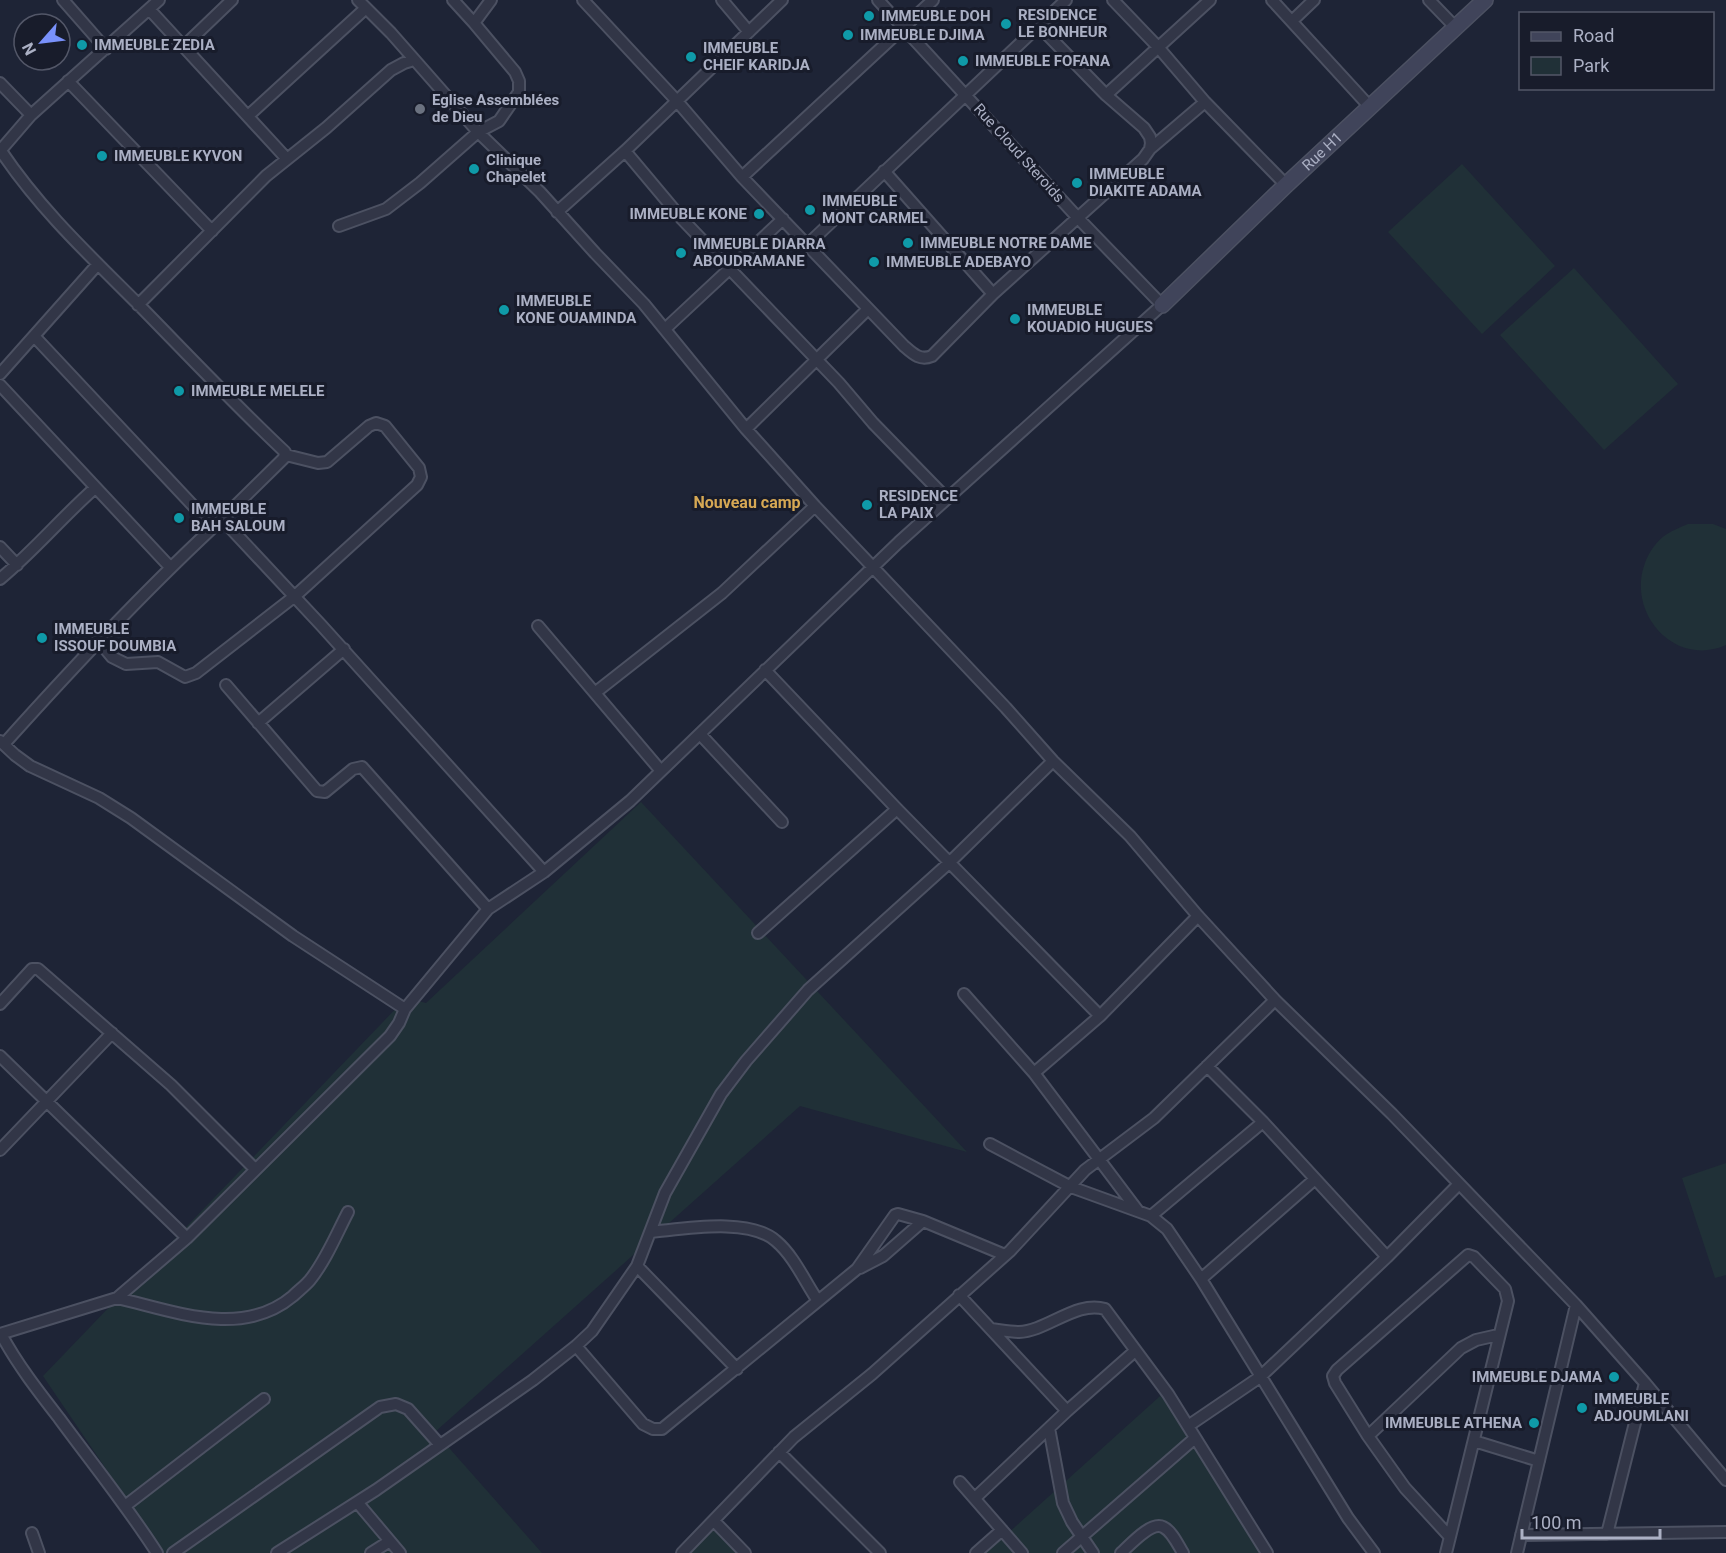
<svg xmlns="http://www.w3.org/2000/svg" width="1726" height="1553" font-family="Roboto,sans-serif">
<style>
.green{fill:#203037}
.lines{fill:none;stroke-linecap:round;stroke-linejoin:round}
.street-casing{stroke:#4c5162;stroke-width:14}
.secondary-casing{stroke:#4c5162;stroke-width:18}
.street{stroke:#323647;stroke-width:10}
.secondary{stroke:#40445a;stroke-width:15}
.culture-dot{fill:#0f9aa8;stroke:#181c2b;stroke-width:2}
.worship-dot{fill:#6b7280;stroke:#181c2b;stroke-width:2}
.labels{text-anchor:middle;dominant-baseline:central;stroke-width:6;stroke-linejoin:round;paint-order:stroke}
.poi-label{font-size:15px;font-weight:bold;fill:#abb0c4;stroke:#181c2b;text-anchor:start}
.street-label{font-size:15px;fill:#abb0c4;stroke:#181c2b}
.neighbourhood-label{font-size:16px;font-weight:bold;fill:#d6a854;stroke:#181c2b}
</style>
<rect width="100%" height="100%" fill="#1e2436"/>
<path class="green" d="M1462,164L1555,266L1482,334L1388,232Z
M1574,268L1678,384L1604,450L1500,335Z
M1688,524H1713L1726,529V645C1675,668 1626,613 1645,563C1649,552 1657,540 1667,534C1673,530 1681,527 1688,524Z
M641,802L967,1152L800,1106L435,1432L542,1553H163L43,1376L406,998L426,1003Z
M1726,1163V1275L1715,1278L1682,1178Z
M1169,1388L1273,1553H986Z
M715,1522L742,1553H680Z"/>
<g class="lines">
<defs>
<path id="street" d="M63,0L106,49
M358,0L391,33L478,132L540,192L595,253L644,304L746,429L868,309
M453,0L474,23
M583,0L676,100L742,177L904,346C913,354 920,361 932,356L993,294L1143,159L1150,149L1151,143L1150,137L1144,128L1106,95L1039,26
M722,0L749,32
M1113,0L1158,47L1205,102L1286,185
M1272,0L1370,107
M1429,0L1456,28
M149,9L287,159
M1292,21L1314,0
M184,46L232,0
M68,81L212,231
M0,83L31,115
M1106,95L1210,0
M248,116L366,8
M1150,149L1205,102
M0,151L31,115L159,0
M1,151C40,209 88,254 137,303C186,353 234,404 285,452L284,458L222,519
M625,151L682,219L839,383L873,423L947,499
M884,171L993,294
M742,177L933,0
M557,212L625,151L782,0
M339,226L386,209L420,183L478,132L499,121L519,92V81L515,72L474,23L491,0
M807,245L1066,0
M138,305L266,176L326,128L391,70L404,63L414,60
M665,329L783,219
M34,336L213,527
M0,374L98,264
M0,385L170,567
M746,429L815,506L1006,708L1053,761L1130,836L1198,916L1275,1000L1392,1114L1576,1305L1645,1383L1726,1480
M0,547L17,565
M0,579C34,551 62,517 95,488
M538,626L661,771
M98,640L112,657L126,664L158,662L185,677L196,673L295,596L417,485L421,477L419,468L385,426L376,423L369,426L327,462L318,463L286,455
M765,670L897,809L1100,1016
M226,685L317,791L325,792L353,769L362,767L488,909
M596,692L722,593L815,506
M258,723L344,649
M700,734L782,822
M0,741L15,755L30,766L99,798L131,818L293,936L405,1009
M4,744C74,666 145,590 222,519L321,625L544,872
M758,933L897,809
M964,994L1034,1073L1138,1211
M0,1004L32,969H38L171,1085L255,1169
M0,1056L187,1238
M1207,1066L1263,1122L1387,1257
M1034,1073L1100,1016L1198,916
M990,1144L1071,1187L1151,1216L1167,1229L1201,1279L1348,1518L1374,1553
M0,1150L112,1033
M1151,1216L1263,1122
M650,1232C684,1229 749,1217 776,1241C794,1256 805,1282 818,1301
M637,1266L737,1369
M860,1268L883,1256L923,1221
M1201,1279L1315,1179
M959,1295L1067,1411
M117,1298C174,1311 242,1339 293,1296C298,1291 305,1286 310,1280C326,1260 336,1235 348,1212
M991,1329C1000,1330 1010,1332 1019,1332C1047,1331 1077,1300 1105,1309L1168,1394L1267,1553
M0,1334L117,1298L187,1238L390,1036L399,1023L405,1009L488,909L544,872L630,801L899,542L1162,305L1078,218L878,0
M1,1334C17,1364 38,1391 59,1418C92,1463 127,1506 157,1553
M576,1346L643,1424L653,1429H662L857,1269L895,1215L898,1214L923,1221L1005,1255
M1188,1426L1260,1377L1387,1257L1459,1184
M1049,1428L1063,1503L1072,1522L1093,1553
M1368,1436L1461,1348L1476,1340L1498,1335
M1474,1441L1539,1461
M779,1452L880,1553
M960,1482L1022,1553
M975,1498L1067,1411L1135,1351
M357,1502L400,1553
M125,1506L264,1399
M714,1521L745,1553
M32,1533L39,1553
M1607,1534L1645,1383
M1521,1535L1726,1532
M173,1553L380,1407L396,1404L408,1409L440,1445
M277,1553L376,1490L533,1380L576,1346L592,1331L637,1266L665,1193L721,1094L746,1061L808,990L950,862L1053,761
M371,1553L390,1541
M682,1553L794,1437L872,1374L1010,1251L1085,1170L1154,1118L1275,1000
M976,1553L1002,1530
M1063,1553L1195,1438
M1121,1553C1130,1545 1151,1521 1163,1527C1172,1531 1178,1545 1183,1553
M1446,1553L1508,1301L1505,1289L1474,1257L1468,1255L1337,1370L1333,1376L1335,1383L1368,1436L1405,1488L1450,1537
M1517,1553L1576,1305"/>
<g id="secondary">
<path id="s1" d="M1162,305L1286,185L1485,0"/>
</g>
</defs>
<use href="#street" class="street-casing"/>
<use href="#secondary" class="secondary-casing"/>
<use href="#street" class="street"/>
<use href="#secondary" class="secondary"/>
</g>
<g class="culture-dot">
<circle cx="869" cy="16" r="6"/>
<circle cx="1006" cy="24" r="6"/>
<circle cx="848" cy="35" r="6"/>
<circle cx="82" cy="45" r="6"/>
<circle cx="691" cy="57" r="6"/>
<circle cx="963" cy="61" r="6"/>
<circle cx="102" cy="156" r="6"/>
<circle cx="474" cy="169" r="6"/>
<circle cx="1077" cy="183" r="6"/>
<circle cx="810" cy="210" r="6"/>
<circle cx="759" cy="214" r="6"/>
<circle cx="908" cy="243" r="6"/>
<circle cx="681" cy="253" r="6"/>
<circle cx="874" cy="262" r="6"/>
<circle cx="504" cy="310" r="6"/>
<circle cx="1015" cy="319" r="6"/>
<circle cx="179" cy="391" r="6"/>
<circle cx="867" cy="505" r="6"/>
<circle cx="179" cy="518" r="6"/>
<circle cx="42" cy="638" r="6"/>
<circle cx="1614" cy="1377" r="6"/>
<circle cx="1582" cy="1408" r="6"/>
<circle cx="1534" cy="1423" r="6"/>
</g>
<circle class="worship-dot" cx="420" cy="109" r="6"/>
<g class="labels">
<g class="poi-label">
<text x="1018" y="15">RESIDENCE<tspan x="1018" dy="17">LE BONHEUR</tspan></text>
<text x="881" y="16">IMMEUBLE DOH</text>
<text x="860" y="35">IMMEUBLE DJIMA</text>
<text x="94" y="45">IMMEUBLE ZEDIA</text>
<text x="703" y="48">IMMEUBLE<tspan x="703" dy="17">CHEIF KARIDJA</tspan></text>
<text x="975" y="61">IMMEUBLE FOFANA</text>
<text x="432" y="100">Eglise Assemblées<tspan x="432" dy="17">de Dieu</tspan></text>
<text x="114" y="156">IMMEUBLE KYVON</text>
<text x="486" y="160">Clinique<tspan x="486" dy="17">Chapelet</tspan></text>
<text x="1089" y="174">IMMEUBLE<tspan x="1089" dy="17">DIAKITE ADAMA</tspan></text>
<text x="822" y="201">IMMEUBLE<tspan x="822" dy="17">MONT CARMEL</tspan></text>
<text x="747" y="214" text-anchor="end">IMMEUBLE KONE</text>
<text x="920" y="243">IMMEUBLE NOTRE DAME</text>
<text x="693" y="244">IMMEUBLE DIARRA<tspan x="693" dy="17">ABOUDRAMANE</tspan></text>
<text x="886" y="262">IMMEUBLE ADEBAYO</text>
<text x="516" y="301">IMMEUBLE<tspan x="516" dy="17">KONE OUAMINDA</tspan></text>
<text x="1027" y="310">IMMEUBLE<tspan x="1027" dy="17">KOUADIO HUGUES</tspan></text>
<text x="191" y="391">IMMEUBLE MELELE</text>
<text x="879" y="496">RESIDENCE<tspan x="879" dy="17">LA PAIX</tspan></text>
<text x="191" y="509">IMMEUBLE<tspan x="191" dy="17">BAH SALOUM</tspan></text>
<text x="54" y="629">IMMEUBLE<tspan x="54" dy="17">ISSOUF DOUMBIA</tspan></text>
<text x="1602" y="1377" text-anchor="end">IMMEUBLE DJAMA</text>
<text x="1594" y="1399">IMMEUBLE<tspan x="1594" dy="17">ADJOUMLANI</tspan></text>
<text x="1522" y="1423" text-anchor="end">IMMEUBLE ATHENA</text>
</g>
<g class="street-label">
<text stroke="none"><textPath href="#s1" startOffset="222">Rue H1</textPath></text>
<text transform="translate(1019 153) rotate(48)">Rue Cloud Steroids</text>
</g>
<g class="neighbourhood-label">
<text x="747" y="502">Nouveau camp</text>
</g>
</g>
<rect x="1519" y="12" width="195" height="78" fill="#181c2b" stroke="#535768" stroke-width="1.5"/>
<rect x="1531" y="32" width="30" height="9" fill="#40445a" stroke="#535768" stroke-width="1.5"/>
<text x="1573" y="42" font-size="18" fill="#abb0c4">Road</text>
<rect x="1531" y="57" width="30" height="18" fill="#203037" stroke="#535768" stroke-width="1.5"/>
<text x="1573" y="72" font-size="18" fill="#abb0c4">Park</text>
<g transform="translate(42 42) rotate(242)"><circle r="28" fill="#181c2b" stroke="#535768" stroke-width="1.5"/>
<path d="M0-4.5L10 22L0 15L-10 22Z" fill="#7991fb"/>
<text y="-9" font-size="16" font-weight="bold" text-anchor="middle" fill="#abb0c4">N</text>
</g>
<path d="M1522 1529v9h138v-9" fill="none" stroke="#abb0c4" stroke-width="3"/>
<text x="1531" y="1529" font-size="18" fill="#abb0c4" stroke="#181c2b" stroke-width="4.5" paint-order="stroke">100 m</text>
</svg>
